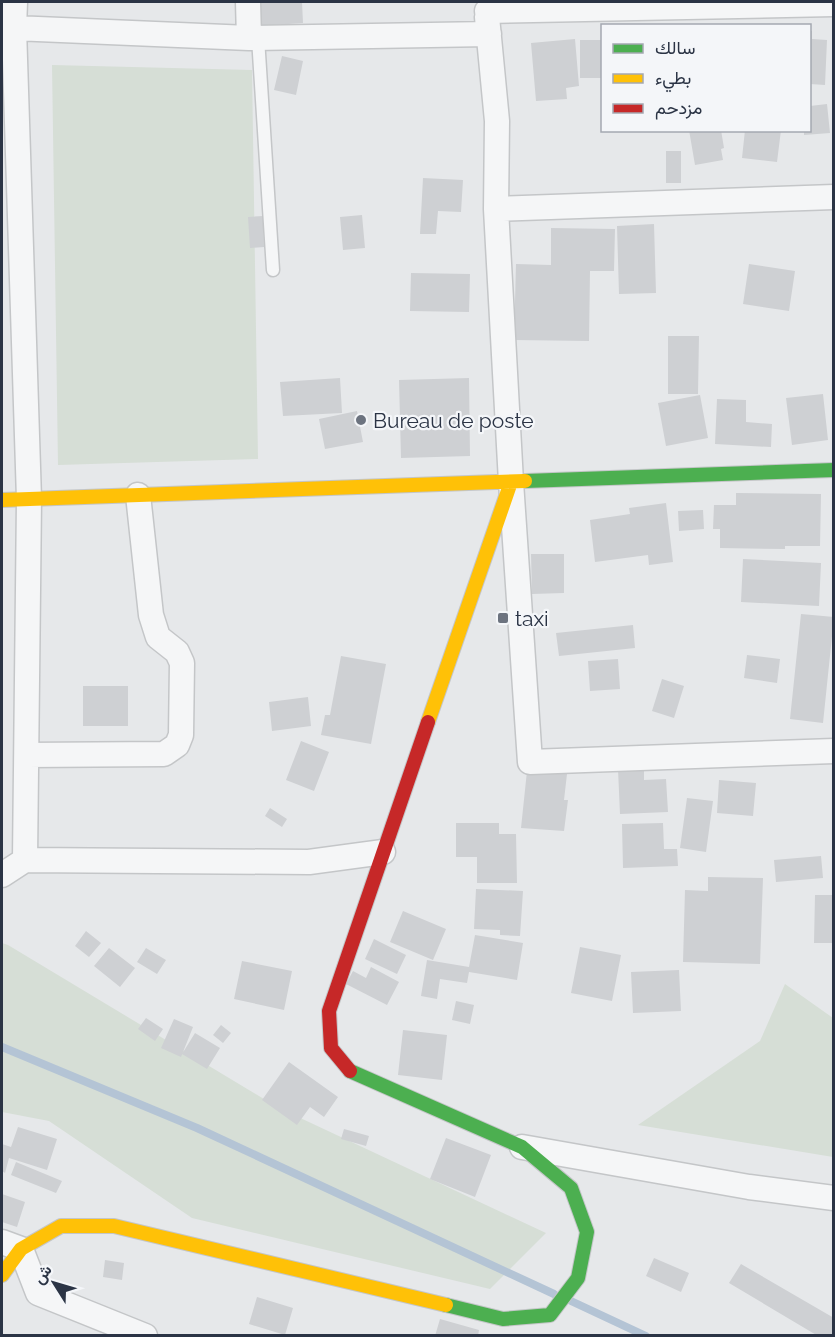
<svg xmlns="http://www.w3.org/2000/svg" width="835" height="1337" font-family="Raleway,Vazirmatn,sans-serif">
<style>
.green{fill:#d6ded6}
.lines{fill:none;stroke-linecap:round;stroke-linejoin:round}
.stream{stroke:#b4c4d5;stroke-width:8}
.building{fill:#ced0d3}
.lane-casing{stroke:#c4c6c8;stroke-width:15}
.street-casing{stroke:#c4c6c8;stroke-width:27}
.fast-casing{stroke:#c4c6c8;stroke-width:16}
.slow-casing{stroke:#c4c6c8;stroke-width:16}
.jam-casing{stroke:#c4c6c8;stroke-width:16}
.lane{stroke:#f5f6f7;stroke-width:12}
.street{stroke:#f5f6f7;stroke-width:24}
.fast{stroke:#4caf50;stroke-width:14}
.slow{stroke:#ffc107;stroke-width:14}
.jam{stroke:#c62828;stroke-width:14}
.poi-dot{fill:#6c737f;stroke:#f4f6f9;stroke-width:2}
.labels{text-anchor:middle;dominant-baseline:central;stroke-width:4.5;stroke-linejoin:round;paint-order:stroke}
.poi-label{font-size:21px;fill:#2b3445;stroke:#f4f6f9;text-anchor:start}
</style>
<rect width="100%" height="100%" fill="#e6e8ea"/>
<path class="green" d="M52,65L252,70L258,459L58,465Z
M2,943L8,945L279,1108L546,1233L490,1289L192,1218L49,1121L2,1112Z
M785,984L833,1018V1157L638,1125L760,1041Z"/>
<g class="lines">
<path class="stream" d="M2,1047L197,1128L554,1294
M571,1301L646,1336"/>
</g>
<path class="building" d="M258,2H302L303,23L259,26Z
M810,31H812V39L827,40L825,85L810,84Z
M575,39L579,86L566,88L567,99L536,101L531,43Z
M580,40H602V78H580Z
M282,56L303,61L296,95L274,90Z
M827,104L830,133L804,135V130H810V106Z
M689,130H721L724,148L721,149L723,160L695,165Z
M745,130H781L777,162L742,158Z
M666,151H681V183H666Z
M423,178L463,180L461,212L438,211L436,234H420Z
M362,215L365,248L343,250L340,217Z
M263,216L264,247L250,248L248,217Z
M654,224L656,293L619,294L617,226Z
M551,228L615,229L614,271H590L589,341L514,340L516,264L551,265Z
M749,264L795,271L789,311L743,304Z
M411,273L470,274L469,312L410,311Z
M668,336H699L698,394H668Z
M340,378L342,413L283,416L280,382Z
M469,378L470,456L401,458L399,380Z
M823,394L828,440L792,445L786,398Z
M700,395L708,438L666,446L658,403Z
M717,399L746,400V422L772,424L771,447L715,444Z
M357,411L363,442L325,449L319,419Z
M736,493L821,494L820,546H785V549L720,548V529H713L714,505H736Z
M666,503L673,562L649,565L648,555L595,562L590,520L630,514L629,508Z
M703,510L704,529L679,531L678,511Z
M531,554H564V593L532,594Z
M743,559L821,563L819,606L741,602Z
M801,614L834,617L823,723L790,719Z
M633,625L635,648L559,656L556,633Z
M747,655L780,659L777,683L744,678Z
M341,656L386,664L371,744L321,735L325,715H330Z
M618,659L620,689L590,691L588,661Z
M662,679L684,686L674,718L652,711Z
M83,686H128V726H83Z
M308,697L311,726L272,731L269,702Z
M301,741L329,752L314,791L286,780Z
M644,768V780L666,779L668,812L620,814L618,769Z
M527,771L567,774L564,800H568L564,831L521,828Z
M719,780L756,783L753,816L717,813Z
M687,798L713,801L706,852L680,848Z
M270,808L287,819L282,827L265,816Z
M456,823H499V834H516L517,883H477V857H456Z
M663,823L664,849H677L678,866L623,868L622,824Z
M821,856L823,878L776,882L774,860Z
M708,877L763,878L760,964L683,962L685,890L708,891Z
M476,889L523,891L520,936L500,935V930L474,929Z
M815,895H834V943H814Z
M403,911L446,929L433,960L390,942Z
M86,931L101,943L89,957L75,946Z
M475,935L523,943L517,980L469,972L467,983L440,979L437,999L421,996L427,960L469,967Z
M374,939L406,955L397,974L365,959Z
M580,947L621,955L612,1001L571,993Z
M109,948L135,968L120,987L94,966Z
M146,948L166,960L157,974L137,962Z
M242,961L292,971L284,1010L234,999Z
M371,967L399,982L387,1005L346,984L353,971L366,978Z
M679,970L681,1011L633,1013L631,972Z
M456,1001L474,1005L470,1024L452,1020Z
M146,1018L163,1029L155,1041L138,1029Z
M174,1019L193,1027L181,1057L161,1048Z
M221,1025L231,1033L223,1043L213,1035Z
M403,1030L447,1035L442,1080L398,1075Z
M195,1033L220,1048L207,1069L182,1054Z
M289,1062L338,1097L324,1117L310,1107L297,1125L262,1100Z
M18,1127L57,1139L47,1170L9,1158L5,1173L2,1171V1144L11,1147Z
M344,1129L369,1136L366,1146L341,1139Z
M446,1138L491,1155L475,1197L430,1179Z
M16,1162L62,1181L56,1193L11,1175Z
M2,1194L25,1202L17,1227L2,1222Z
M654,1258L689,1273L681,1292L646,1276Z
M105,1260L124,1263L122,1280L103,1277Z
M741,1264L834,1318V1336H818L729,1283Z
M257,1297L293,1308L285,1335L249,1324Z
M440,1319L479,1330L478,1336H435Z"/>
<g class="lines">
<defs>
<path id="lane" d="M258,38L273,270"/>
<path id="street" d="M15,2L14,28L249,38L489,34
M248,2L249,38
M487,11L834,4
M487,17L497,121L496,209
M14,28L29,499L25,860L309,862L383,852
M834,197L496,209L511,482L530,762L834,751
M27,755L164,754L177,745L181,735L182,663L177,652L158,637L151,615L138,495
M2,875L25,860
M522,1147L749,1187L834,1198
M2,1242L21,1249L38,1293L145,1336"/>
<path id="fast" d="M525,481L834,470
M350,1071L522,1147L571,1188L587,1232L578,1278L550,1315L503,1319L446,1305"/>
<path id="slow" d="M2,500L525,481
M428,722L511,482
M2,1275L21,1249L61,1226H114L446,1305"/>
<path id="jam" d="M350,1071L331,1048L329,1011L428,722"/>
</defs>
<use href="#lane" class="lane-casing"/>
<use href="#street" class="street-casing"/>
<use href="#fast" class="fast-casing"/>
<use href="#slow" class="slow-casing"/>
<use href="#jam" class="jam-casing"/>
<use href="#lane" class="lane"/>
<use href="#street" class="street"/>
<use href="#fast" class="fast"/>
<use href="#slow" class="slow"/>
<use href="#jam" class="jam"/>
</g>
<g class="poi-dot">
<circle cx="361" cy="420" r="6"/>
<rect x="497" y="612" width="12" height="12" rx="3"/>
</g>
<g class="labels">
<g class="poi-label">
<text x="373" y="420">Bureau de poste</text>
<text x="515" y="618">taxi</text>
</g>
</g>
<rect width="835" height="1337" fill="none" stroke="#2b3445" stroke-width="6"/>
<rect x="601" y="24" width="210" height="108" fill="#f4f6f9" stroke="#a4a8b1" stroke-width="1.5"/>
<rect x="613" y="44" width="30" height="9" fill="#4caf50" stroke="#a4a8b1" stroke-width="1.5"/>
<text x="655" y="54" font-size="18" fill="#2b3445">سالك</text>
<rect x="613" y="74" width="30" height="9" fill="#ffc107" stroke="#a4a8b1" stroke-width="1.5"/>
<text x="655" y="84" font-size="18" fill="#2b3445">بطيء</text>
<rect x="613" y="104" width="30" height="9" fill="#c62828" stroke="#a4a8b1" stroke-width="1.5"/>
<text x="655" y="114" font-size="18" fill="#2b3445">مزدحم</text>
<g transform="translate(54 1283) rotate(307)" stroke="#f4f6f9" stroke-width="4.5" paint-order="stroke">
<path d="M0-4.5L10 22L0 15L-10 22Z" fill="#2b3445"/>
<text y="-9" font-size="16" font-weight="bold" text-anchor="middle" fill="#2b3445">ش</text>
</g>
</svg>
